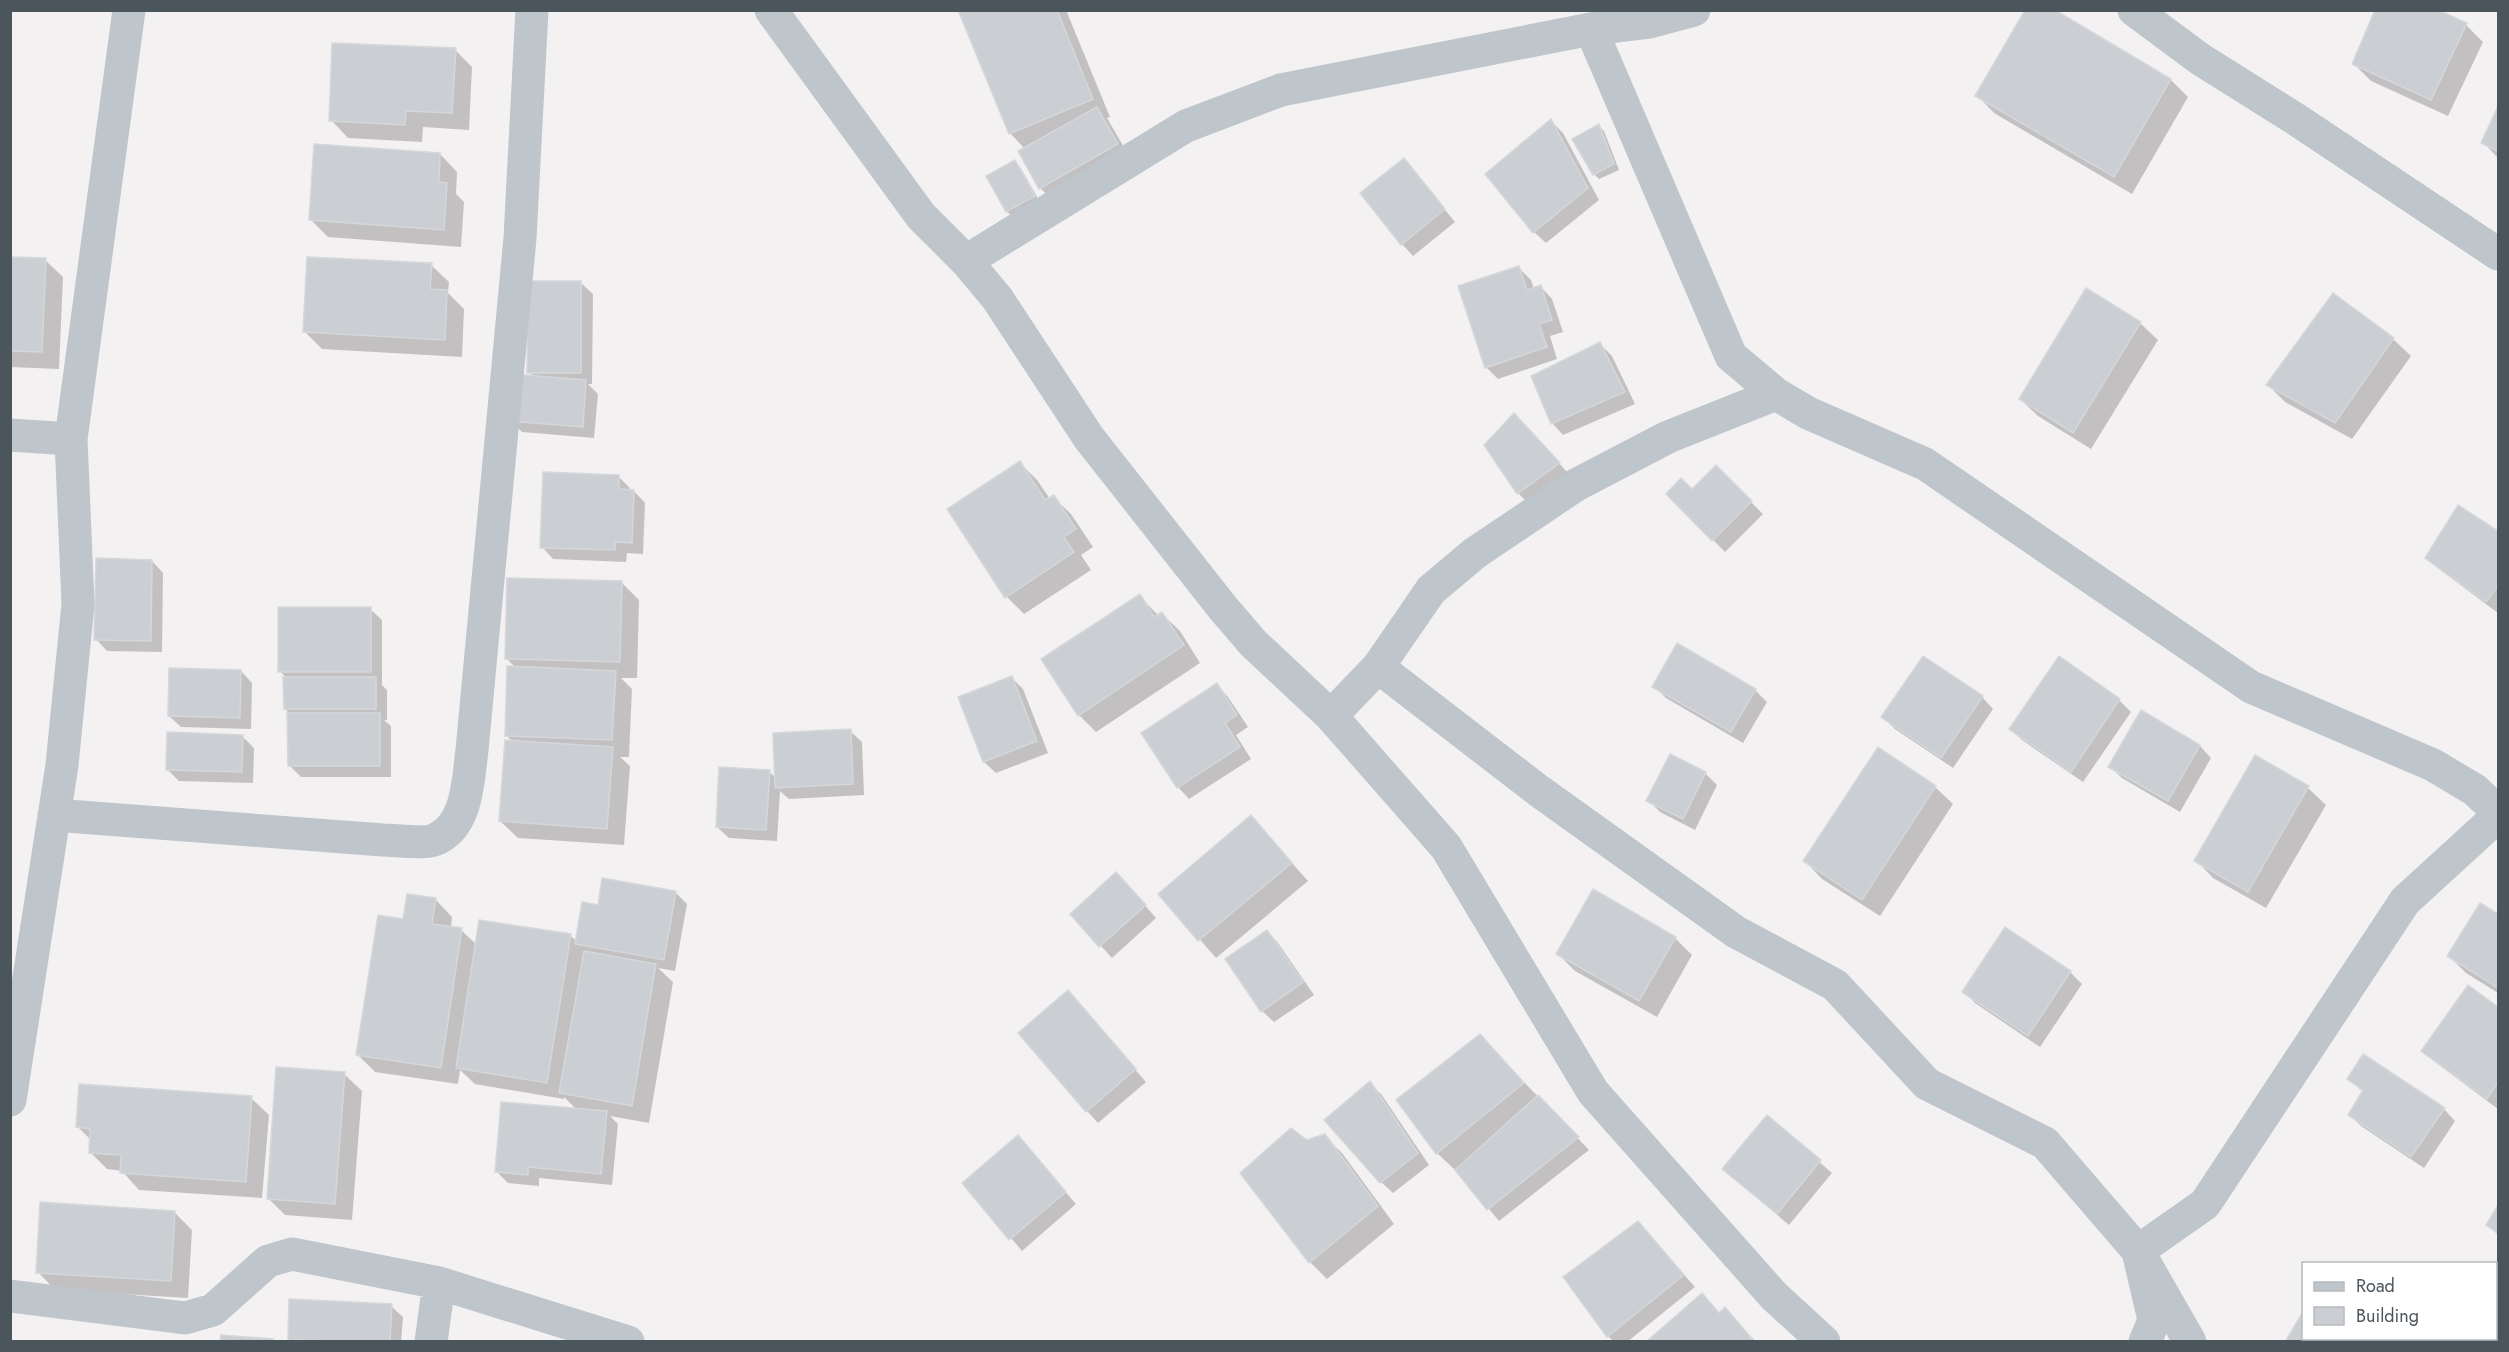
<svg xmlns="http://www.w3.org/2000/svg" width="2509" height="1352" font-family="Jost,sans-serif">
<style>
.shadow{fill:#0003}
.building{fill:#cbced2;stroke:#d5d7db;stroke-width:1.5}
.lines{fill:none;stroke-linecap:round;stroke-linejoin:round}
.street{stroke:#bec5cb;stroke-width:33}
</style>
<rect width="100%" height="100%" fill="#f3f1f1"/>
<path class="shadow" d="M960,10H1066L1110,117L1107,118L1129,156L1052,199L1040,188L1025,149L1010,133Z
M2052,10L2171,80L2188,97L2132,194L1994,113L1977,95Z
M2466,25L2483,42L2448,116L2371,81L2353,63Z
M455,50L472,67L469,130L423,127L422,142L348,138L331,120Z
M2498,109V158L2483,142Z
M1551,121L1563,133L1599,200L1546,243L1534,232Z
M1599,126L1604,131L1619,170L1599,179L1594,174Z
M440,154L457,172L456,194L464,202L461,247L328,237L310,219Z
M1404,160L1455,222L1413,256L1402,244Z
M1015,162L1020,167L1040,202L1013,217L1007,212L988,177Z
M10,259L45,260L63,277L59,369L10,367Z
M431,265L449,282L448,293L464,309L462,357L322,349L304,331Z
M1519,268L1531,280L1534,289L1541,287L1552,299L1563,332L1550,336L1557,359L1498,379L1486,367Z
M581,283L593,294L592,384H588L598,394L594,438L522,432L510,420L534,377L529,372Z
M2087,290L2140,323L2158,340L2091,449L2038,416L2020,399Z
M2333,295L2393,339L2411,356L2352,439L2285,402L2268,385Z
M1600,344L1612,356L1635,404L1563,435L1552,423Z
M1525,427L1570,475L1529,504L1518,493Z
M1020,463L1037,480L1050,499L1053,497L1071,514L1093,547L1081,555L1091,570L1024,614L1007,597L949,510Z
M1716,467L1763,514L1725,552L1668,494L1692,491Z
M618,476L630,488V491H634L645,503L643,554L627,553L626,562L553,559L542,547Z
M2459,507L2498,533V613L2439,569L2427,557Z
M152,561L163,573L162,652L107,651L96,639Z
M621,582L639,600L637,678H621L632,689L629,757H620L630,766L624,845L518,838L500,821L513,742L506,735L516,668L506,658Z
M1139,596L1159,616L1162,614L1180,631L1200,663L1096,732L1079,715Z
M370,609L382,620V685L387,690V720H384L391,726V777H301L289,765L291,715L285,709L287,679L280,671Z
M2060,658L2119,700L2131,712L2083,782L2022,740L2011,729Z
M241,671L252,683L251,729L181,727L169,716Z
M1012,678L1023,689L1048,753L996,773L984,762Z
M1217,685L1228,697L1248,727L1236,735L1251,759L1189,799L1178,787Z
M1654,686L1755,690L1767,702L1743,743L1666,698Z
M1982,697L1993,709L1953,768L1895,729L1883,717Z
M2141,712L2200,746L2211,758L2180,812L2122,778L2110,767Z
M850,731L862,742L864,795L789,799L780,791L777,841L729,838L717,827L769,771L776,779Z
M242,736L254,748L253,783L179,781L167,769Z
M1878,749L1935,787L1953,804L1880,916L1822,879L1805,861Z
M2256,757L2308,788L2326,805L2266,908L2213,878L2196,860Z
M1705,773L1717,785L1695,830L1660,812L1648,800Z
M1251,817L1308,881L1216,958L1160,894Z
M1128,886L1156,918L1112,958L1072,914Z
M675,892L687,904L675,971L658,968L673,982L649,1123L610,1116L618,1124L612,1185L539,1178V1186L508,1183L496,1171L577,1110L564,1097V1099L475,1084L460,1070L458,1084L375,1072L357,1054L404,921L435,899L452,917L451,928L461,930L477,945L570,935L577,942L599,907Z
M2480,905L2498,916V993L2466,973L2449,956Z
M2005,929L2070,972L2082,984L2040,1047L1975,1003L1964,991Z
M1267,931L1278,943L1314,995L1274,1022L1262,1011Z
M1675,938L1692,955L1657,1017L1575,971L1558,954Z
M2469,987L2498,1009V1109L2435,1062L2423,1051Z
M1068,992L1146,1082L1098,1123L1087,1111Z
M1480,1036L1589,1150L1499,1221L1456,1169L1455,1170L1437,1153L1398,1100Z
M344,1074L362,1091L352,1220L285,1215L268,1198Z
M2349,1079L2444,1109L2455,1121L2424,1168L2361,1126L2350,1115L2364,1093Z
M1369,1083L1381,1094L1429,1165L1393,1193L1381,1182Z
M251,1098L269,1115L262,1198L139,1190L122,1171L107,1169L90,1152L91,1140L78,1127Z
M1768,1117L1832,1173L1789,1225L1736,1180Z
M1324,1136L1342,1153L1394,1224L1327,1279L1310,1262L1242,1173Z
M1018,1137L1076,1204L1022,1251L964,1183Z
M2498,1207V1235L2487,1224Z
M175,1213L192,1230L188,1298L55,1290L38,1272Z
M1649,1235L1695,1287L1627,1342H1614L1608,1336Z
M1702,1295L1720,1314L1725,1309L1756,1342H1648Z
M391,1306L403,1317L401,1342H292L289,1339Z
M2304,1338H2353L2351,1342H2287Z"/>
<path class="building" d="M958,10H1057L1093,99L1009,134Z
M2025,10H2055L2171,79L2114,177L1975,96Z
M2375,10H2438L2467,23L2431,100L2352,64Z
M332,43L456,48L452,113L406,111L405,125L329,121Z
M2498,106V151L2481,143Z
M1097,107L1118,144L1039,189L1018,151Z
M1551,119L1588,188L1533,233L1485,174Z
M1599,124L1614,164L1593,175L1572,139Z
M314,144L440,153L439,182L447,183L444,230L309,220Z
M1404,158L1445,209L1401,245L1360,193Z
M1015,160L1035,196L1006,212L986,176Z
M10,257L46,258L42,352L10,351Z
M307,257L432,263L430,289L447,290L445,340L303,332Z
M1519,266L1527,290L1541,285L1552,320L1539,324L1547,347L1485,368L1458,286Z
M528,281H581V373H527Z
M2086,288L2141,322L2073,433L2019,399Z
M2333,293L2394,338L2335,423L2266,385Z
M1600,342L1625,392L1551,424L1531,376Z
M512,374L586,380L583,427L509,421Z
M1514,413L1560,463L1517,494L1484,445Z
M1020,461L1045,500L1054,495L1076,529L1064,537L1074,552L1005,598L947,509Z
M1716,465L1752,501L1712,541L1666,494L1681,478L1692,489Z
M543,472L619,475V489L634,490L632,543L615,542V550L540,548Z
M2458,505L2498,531V586L2486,602L2425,558Z
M96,558L152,560L151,641L94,640Z
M507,578L622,581L620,662L505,659Z
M1140,594L1154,617L1162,612L1184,645L1078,716L1041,659Z
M278,607H371V672H278Z
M1677,643L1756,689L1731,732L1652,687Z
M1923,656L1983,696L1941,758L1881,717Z
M2059,656L2120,699L2071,772L2009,729Z
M507,666L616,671L612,740L505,736Z
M169,668L241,670L240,718L168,716Z
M1012,676L1037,741L983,762L958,697Z
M283,677H376V709H284Z
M1217,683L1237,715L1225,723L1240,747L1177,788L1141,733Z
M2141,710L2200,745L2168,801L2108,767Z
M287,713H380V766H288Z
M851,729L853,784L775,788L773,733Z
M167,732L243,735L242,772L166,770Z
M505,740L613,747L607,829L499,821Z
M1878,747L1936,786L1862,900L1803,861Z
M1670,754L1706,772L1683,819L1646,801Z
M2255,755L2309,786L2248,892L2194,861Z
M719,767L770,770L766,830L716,827Z
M1251,815L1292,863L1198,941L1158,894Z
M1116,872L1146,905L1099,947L1070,914Z
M602,878L676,891L664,960L575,944L582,902L598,905Z
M1593,889L1676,937L1639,1001L1556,954Z
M407,894L436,898L432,924L462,928L441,1068L356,1055L378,915L403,919Z
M2480,903L2498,914V988L2447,956Z
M479,920L571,934L547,1083L456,1068Z
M2005,927L2071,971L2028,1036L1962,992Z
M1267,930L1303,982L1261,1012L1225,959Z
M584,951L656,964L632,1106L559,1093Z
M2468,985L2498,1007V1082L2487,1099L2421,1051Z
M1068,990L1136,1069L1086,1112L1018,1033Z
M1480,1034L1524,1083L1436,1154L1396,1100Z
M2363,1054L2445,1108L2411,1157L2348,1115L2363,1090L2347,1079Z
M276,1067L345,1072L335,1204L267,1199Z
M1370,1081L1418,1153L1380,1183L1324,1120Z
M79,1084L252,1096L246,1182L120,1173L121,1155L89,1153L90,1129L76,1127Z
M1538,1095L1579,1137L1487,1210L1455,1170Z
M501,1102L607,1111L601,1174L528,1167V1175L495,1172Z
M1767,1115L1821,1160L1777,1214L1722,1169Z
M1291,1128L1307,1140L1325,1134L1378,1206L1309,1263L1240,1173Z
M1018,1135L1066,1192L1009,1240L962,1183Z
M40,1202L175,1211L171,1281L36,1273Z
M2498,1205V1233L2486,1225Z
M1638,1221L1684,1275L1607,1337L1563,1277Z
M1702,1293L1719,1313L1725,1307L1752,1339L1749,1342H1646Z
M289,1299L392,1304L390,1342L288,1340Z
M2304,1310V1338H2335L2333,1342H2285Z
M221,1335L273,1339V1342H220Z"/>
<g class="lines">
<path class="street" d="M771,10L921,216L966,261L997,298L1089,438L1223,608L1253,643L1331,716L1446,847L1593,1092L1774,1296L1824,1342
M2134,10L2200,59L2297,120L2498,254
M1591,29L1731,356L1776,394L1808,413L1925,464L2251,687L2433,765L2475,790L2498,812
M966,261L1186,126L1281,90L1591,29L1649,22L1694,10
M10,435L71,439
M1378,667L1539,791L1736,932L1835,985L1927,1084L2045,1143L2138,1251L2190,1342
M1331,716L1378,667L1431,590L1475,553L1576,485L1668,437L1776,394
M54,815L383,840C395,840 424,844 434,840C468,827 468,780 472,750L520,238L532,10
M10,1100L62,765L78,604L71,439L129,10
M10,1296L185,1318L213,1310L268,1261L292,1254L439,1283L628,1342
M431,1342L439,1283
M2145,1342L2154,1320L2138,1251L2205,1204L2405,901L2498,816"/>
</g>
<rect width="2509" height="1352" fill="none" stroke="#4b555c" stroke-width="24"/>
<rect x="2302" y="1262" width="195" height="78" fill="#ffffff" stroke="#b7bbbe" stroke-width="1.5"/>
<rect x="2314" y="1282" width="30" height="9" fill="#bec5cb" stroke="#b7bbbe" stroke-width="1.5"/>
<text x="2356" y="1292" font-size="18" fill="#4b555c">Road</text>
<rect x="2314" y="1307" width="30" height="18" fill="#cbced2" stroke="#b7bbbe" stroke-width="1.5"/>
<text x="2356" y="1322" font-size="18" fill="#4b555c">Building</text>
</svg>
